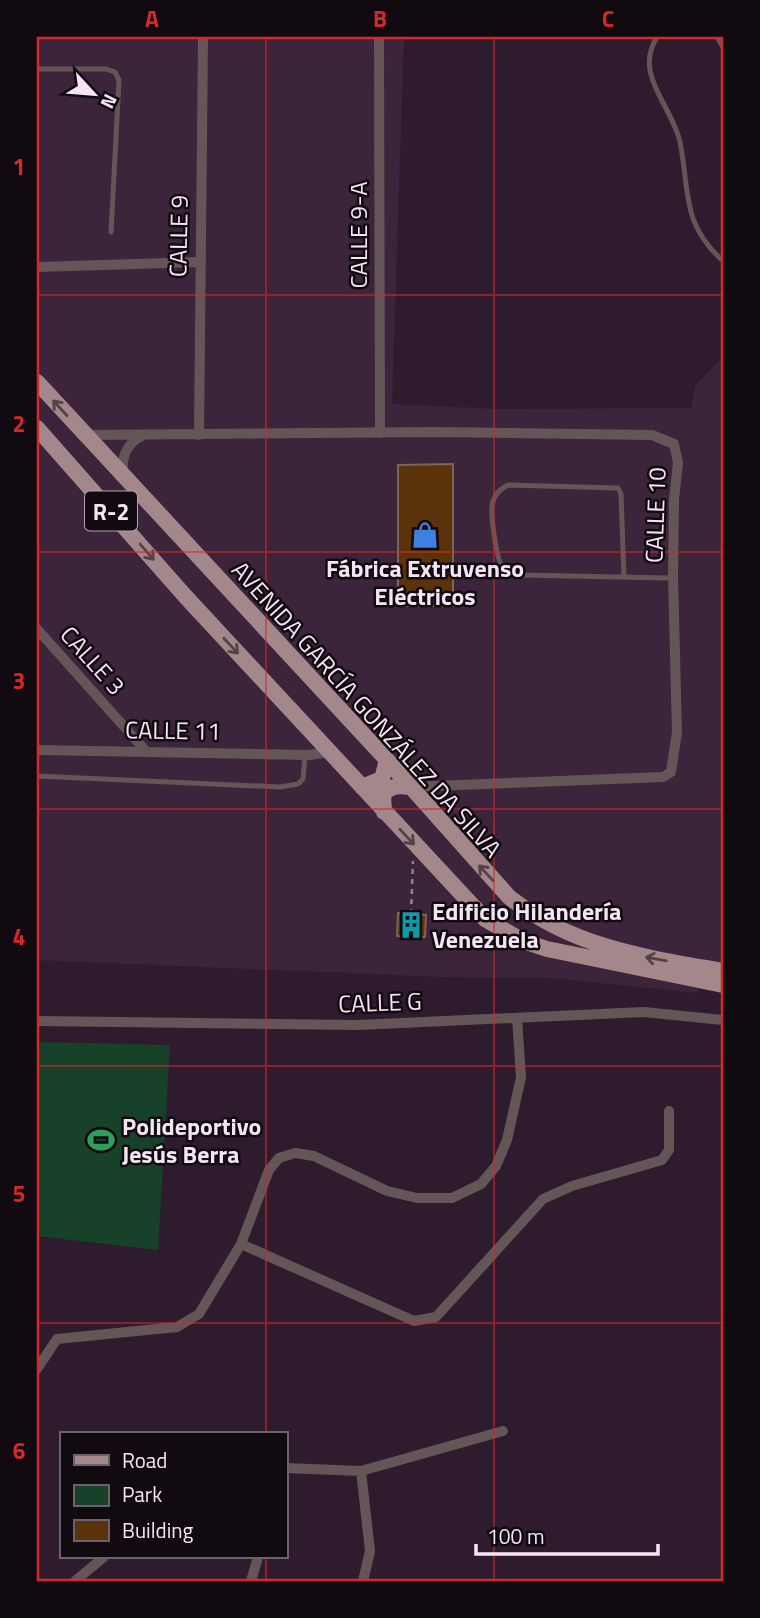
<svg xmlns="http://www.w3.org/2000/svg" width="760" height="1618" font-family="'Titillium Web',sans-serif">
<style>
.built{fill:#3c243b}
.green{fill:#18412a}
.building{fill:#5b330a;stroke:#7c6552;stroke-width:2}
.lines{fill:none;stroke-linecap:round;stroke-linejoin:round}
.path{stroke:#938392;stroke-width:2.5;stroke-dasharray:5 5;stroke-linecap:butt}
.service{stroke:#645657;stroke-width:5}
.minor{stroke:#645657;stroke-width:10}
.primary{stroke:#a4878a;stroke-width:16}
.oneway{stroke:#544247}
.grid{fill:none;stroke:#d62828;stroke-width:2;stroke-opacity:0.55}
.labels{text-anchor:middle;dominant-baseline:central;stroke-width:5;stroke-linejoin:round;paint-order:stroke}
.shield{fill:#120a11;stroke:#b0a4ae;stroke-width:2}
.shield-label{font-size:23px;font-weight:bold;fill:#f3e6f2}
.street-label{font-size:24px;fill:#f3e6f2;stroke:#120a11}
.poi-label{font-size:24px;font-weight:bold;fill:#f3e6f2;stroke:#120a11;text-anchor:start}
.neatline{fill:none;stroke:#d62828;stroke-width:2.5}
.grid-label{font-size:23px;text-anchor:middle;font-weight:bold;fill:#d62828}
</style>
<rect width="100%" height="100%" fill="#2e1c2e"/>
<path class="built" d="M37,37H404L392,404L494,409L691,408L695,386L723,357V970L699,967L698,993L550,978L442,977L37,960Z"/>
<path class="green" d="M37,1042L170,1045L158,1250L37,1236Z"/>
<path class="building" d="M453,464V606H398V465Z
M398,913L426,915L425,937L397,936Z"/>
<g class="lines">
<path class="path" d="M411,914L413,861"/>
<path class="service" d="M657,37C633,75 672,105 680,142C690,192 681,223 723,261
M717,37L723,47
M37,69H106L115,72L119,80L111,232
M624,577L621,494L618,488L508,485C500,489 493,496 492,506C491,515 496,559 502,565C507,571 515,573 522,575L665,578L673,577
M37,776L280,787L298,784L303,779L305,755"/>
<path class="minor" d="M379,37L380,433
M37,267L199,262
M84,435L435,432L652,435L674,444L678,463L674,499L673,577L677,732L671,772L663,777L409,787
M199,435L203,37
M123,475C121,459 126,443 142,436
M37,629L145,750
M37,750L309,755L329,752
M37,1021L357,1025L644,1012L723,1020
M241,1244L414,1321L436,1317L543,1199L572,1186L662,1160L669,1150V1111
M37,1369L57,1339L177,1327L199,1314L241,1244L269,1170L279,1158L295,1153L314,1156L387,1191L417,1198H452L481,1184L496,1166L507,1140L521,1077L517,1018
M285,1468L361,1471L503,1431
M361,1471L370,1551L363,1581
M75,1581L104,1557
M251,1581L258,1557"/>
<path class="primary" d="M37,382L387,760L509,897C574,948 644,957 723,971
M37,428L185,596L485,919L523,941L547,949L723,985
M362,787L382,779L387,760
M384,812L383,794C391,786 398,785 409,787"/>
</g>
<defs><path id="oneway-shaft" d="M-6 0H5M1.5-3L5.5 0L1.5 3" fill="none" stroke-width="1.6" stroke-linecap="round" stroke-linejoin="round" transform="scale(1.75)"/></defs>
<g class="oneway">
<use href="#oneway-shaft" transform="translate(60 408) rotate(-132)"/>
<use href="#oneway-shaft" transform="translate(147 552) rotate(49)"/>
<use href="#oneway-shaft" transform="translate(231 646) rotate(47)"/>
<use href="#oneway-shaft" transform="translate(407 837) rotate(47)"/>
<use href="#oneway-shaft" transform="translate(486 873) rotate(-133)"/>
<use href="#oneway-shaft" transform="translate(656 959) rotate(-170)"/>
</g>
<path class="grid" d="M266,37V1434M494,37V1581M37,295H723M37,552H723M37,809H723M37,1066H723M37,1323H723M266,1557V1581"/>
<defs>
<symbol id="shop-bare" viewBox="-9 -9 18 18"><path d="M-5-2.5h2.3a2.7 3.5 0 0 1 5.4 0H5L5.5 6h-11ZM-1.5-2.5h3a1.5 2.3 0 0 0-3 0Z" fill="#3f7fe0" stroke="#120a11" stroke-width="2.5" paint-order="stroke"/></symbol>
<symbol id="building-bare" viewBox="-9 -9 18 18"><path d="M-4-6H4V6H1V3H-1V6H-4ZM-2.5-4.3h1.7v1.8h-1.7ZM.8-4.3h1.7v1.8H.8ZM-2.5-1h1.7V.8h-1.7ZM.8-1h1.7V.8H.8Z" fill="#0f9aa8" stroke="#120a11" stroke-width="2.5" paint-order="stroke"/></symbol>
<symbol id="stadium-bare" viewBox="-9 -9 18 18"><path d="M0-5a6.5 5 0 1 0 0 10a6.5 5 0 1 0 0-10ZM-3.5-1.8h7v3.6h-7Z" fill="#2e9e5b" stroke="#120a11" stroke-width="2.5" paint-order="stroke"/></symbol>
</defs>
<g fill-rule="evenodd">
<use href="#shop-bare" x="406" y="516" width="38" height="38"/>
<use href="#building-bare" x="392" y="906" width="38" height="38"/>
<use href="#stadium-bare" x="82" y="1121" width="38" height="38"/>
</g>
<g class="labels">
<rect class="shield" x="85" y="491.5" width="52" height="39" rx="5"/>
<g class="shield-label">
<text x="111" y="511">R-2</text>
</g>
<g class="street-label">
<text transform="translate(358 235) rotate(-90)">CALLE 9-A</text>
<text transform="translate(178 236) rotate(-89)">CALLE 9</text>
<text transform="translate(655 515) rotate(-88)">CALLE 10</text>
<text transform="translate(93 660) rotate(48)">CALLE 3</text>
<text transform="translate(367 709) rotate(48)">AVENIDA GARCÍA GONZÁLEZ DA SILVA</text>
<text transform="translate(173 730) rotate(1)">CALLE 11</text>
<text transform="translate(380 1002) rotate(-2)">CALLE G</text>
</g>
<g class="poi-label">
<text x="425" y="568" text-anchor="middle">Fábrica Extruvenso<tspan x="425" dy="28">Eléctricos</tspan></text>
<text x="432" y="911">Edificio Hilandería<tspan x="432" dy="28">Venezuela</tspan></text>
<text x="122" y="1126">Polideportivo<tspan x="122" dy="28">Jesús Berra</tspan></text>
</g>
</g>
<rect width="760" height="1618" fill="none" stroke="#120a11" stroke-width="77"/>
<rect x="60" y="1432" width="228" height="126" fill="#120a11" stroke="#6c626b" stroke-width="2"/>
<rect x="74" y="1455" width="35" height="10" fill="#a4878a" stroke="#6c626b" stroke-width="2"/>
<text x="122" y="1468" font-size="21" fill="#f3e6f2">Road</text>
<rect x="74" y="1485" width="35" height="21" fill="#18412a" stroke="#6c626b" stroke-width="2"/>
<text x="122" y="1502" font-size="21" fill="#f3e6f2">Park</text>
<rect x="74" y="1520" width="35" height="21" fill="#5b330a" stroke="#6c626b" stroke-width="2"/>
<text x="122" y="1538" font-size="21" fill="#f3e6f2">Building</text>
<g transform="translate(94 94) rotate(116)" stroke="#120a11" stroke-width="5" paint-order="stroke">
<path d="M0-5L12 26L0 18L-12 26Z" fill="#f3e6f2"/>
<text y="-10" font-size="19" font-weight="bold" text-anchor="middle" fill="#f3e6f2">N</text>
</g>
<path d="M476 1544v10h182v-10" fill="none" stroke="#f3e6f2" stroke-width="3.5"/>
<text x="487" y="1544" font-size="21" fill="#f3e6f2" stroke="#120a11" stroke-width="5" paint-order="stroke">100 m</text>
<rect x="38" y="38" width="684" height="1542" class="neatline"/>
<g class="grid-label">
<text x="152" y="27">A</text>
<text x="380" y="27">B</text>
<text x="608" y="27">C</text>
<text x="19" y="175">1</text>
<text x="19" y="432">2</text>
<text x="19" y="689">3</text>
<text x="19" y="945">4</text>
<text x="19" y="1202">5</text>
<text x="19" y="1459">6</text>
</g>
</svg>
